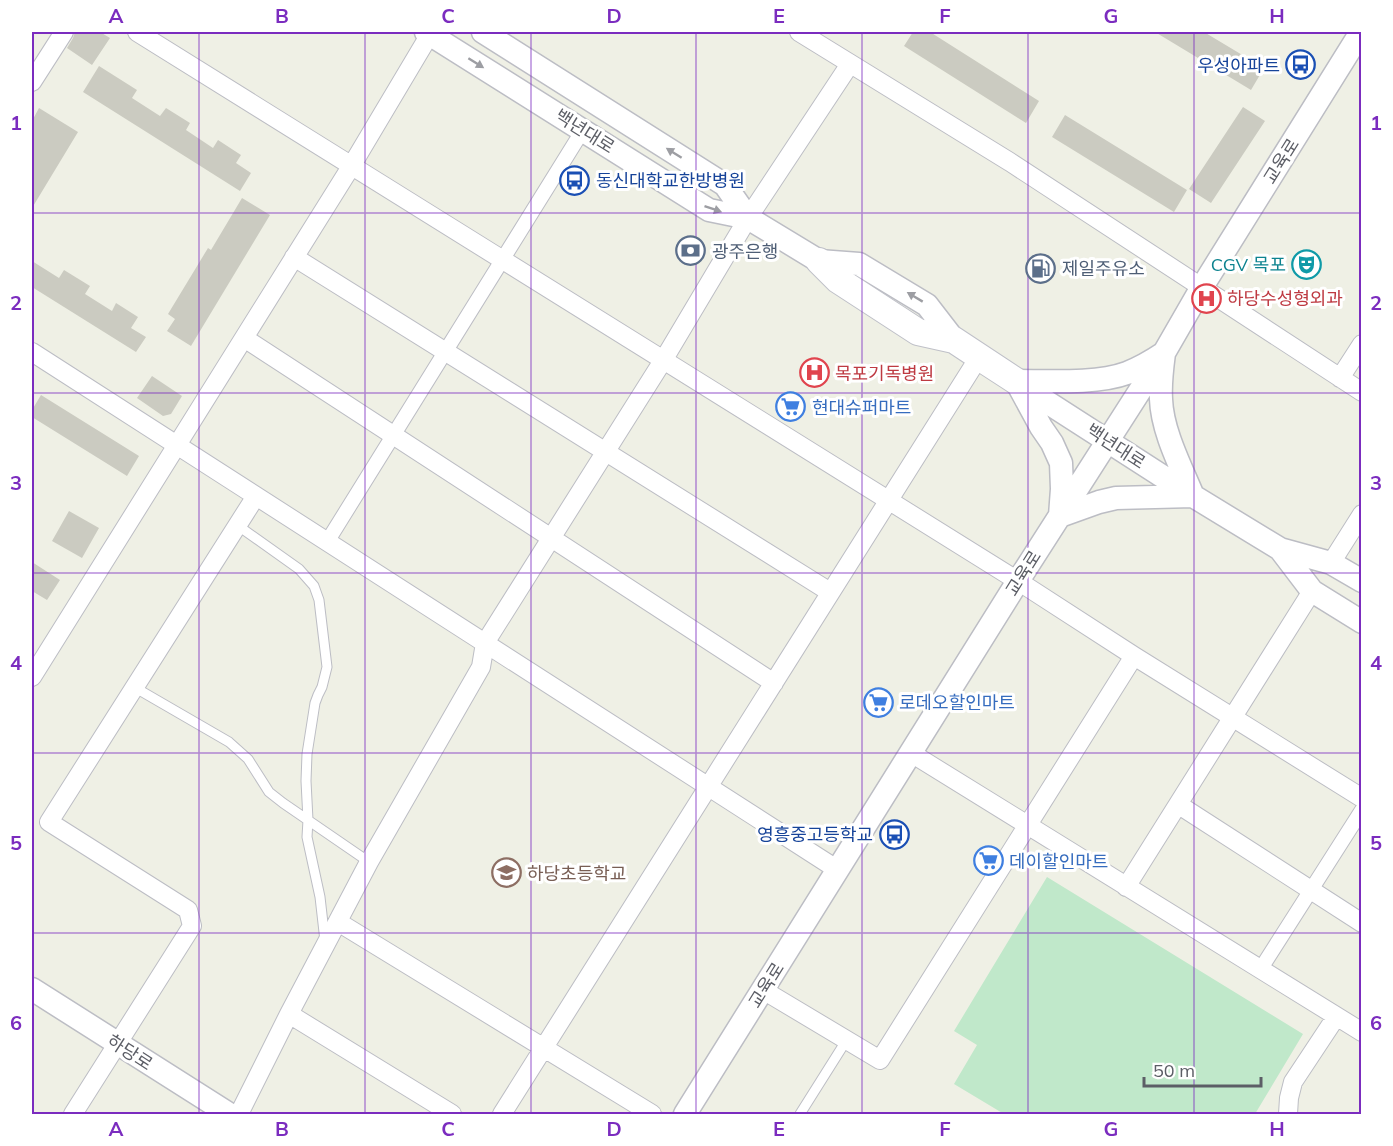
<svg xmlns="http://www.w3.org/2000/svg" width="1393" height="1146" font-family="Mulish,'Noto Sans KR',sans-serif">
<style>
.green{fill:#c0e8ca}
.building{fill:#cbcbc1}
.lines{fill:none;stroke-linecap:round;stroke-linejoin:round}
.service-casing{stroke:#bcbdc4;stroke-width:11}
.pedestrian-casing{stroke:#bcbdc4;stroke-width:16}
.minor-casing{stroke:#bcbdc4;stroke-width:20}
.tertiary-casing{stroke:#bcbdc4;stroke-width:25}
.secondary-casing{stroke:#bfc0c8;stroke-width:28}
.service{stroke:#fff;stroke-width:9}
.pedestrian{stroke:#fff;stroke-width:14}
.minor{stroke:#fff;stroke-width:18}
.tertiary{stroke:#fff;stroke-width:22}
.secondary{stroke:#fff;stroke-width:26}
.oneway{fill:#9d9ea3}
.grid{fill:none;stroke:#7b2cbf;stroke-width:1.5;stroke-opacity:0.55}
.labels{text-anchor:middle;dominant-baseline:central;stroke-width:6;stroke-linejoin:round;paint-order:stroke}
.transit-label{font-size:18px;fill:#164399;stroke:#fff;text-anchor:end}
.street-label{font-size:18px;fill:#5c5e66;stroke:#fff}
.service-label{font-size:18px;fill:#4e5e75;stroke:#fff;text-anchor:start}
.culture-label{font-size:18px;fill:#0d838f;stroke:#fff;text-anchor:end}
.health-label{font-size:18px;fill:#be3a42;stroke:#fff;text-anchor:start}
.shop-label{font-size:18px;fill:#366cbe;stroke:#fff;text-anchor:start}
.education-label{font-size:18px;fill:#785e54;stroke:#fff;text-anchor:start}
.neatline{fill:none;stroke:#7b2cbf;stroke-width:2}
.grid-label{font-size:20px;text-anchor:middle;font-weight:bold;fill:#7b2cbf}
</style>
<rect width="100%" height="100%" fill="#eff0e5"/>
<path class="green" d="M1047,877L1303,1034L1255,1114H1004L954,1084L977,1045L954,1031Z"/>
<path class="building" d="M75,32H100L110,38L92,65L67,48L73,38Z
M913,32H930L1039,101L1026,123L904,46Z
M1155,32H1204L1264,68L1251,90Z
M99,66L137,90L132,98L160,116L166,108L190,123L186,130L213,148L218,140L241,155L236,163L251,173L240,191L83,92Z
M1243,107L1265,121L1211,203L1189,189Z
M39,108L78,132L32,208V121Z
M1065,115L1187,190L1174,212L1052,137Z
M242,198L270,215L191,346L167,331L175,319L168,314L208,248L211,250Z
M32,261L59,278L64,270L90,286L85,294L112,311L116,303L138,317L131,328L146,337L136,352L32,287Z
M152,376L182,396L171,414L163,416L137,398Z
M41,395L139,456L127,476L32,417V410Z
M69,511L99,528L82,558L52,541Z
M32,562L60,580L47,600L32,591Z"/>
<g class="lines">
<defs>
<path id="service" d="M237,525L299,569L314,586L319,600L327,667L322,687L318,695L315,703L307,754L306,781L308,820L307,837L320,897L325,941
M134,687L229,742L248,759L269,792L283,803L369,862
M800,1114L846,1041"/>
<path id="pedestrian" d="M327,542L583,130
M1260,970L1362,810"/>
<path id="minor" d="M137,32L1018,581L1134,656L1362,798
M799,32L1010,162L1362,392
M32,82L64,32
M294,257L830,592
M244,338L774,683
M32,352L838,870
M1340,378L1362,344
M1331,563L1362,514
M32,677L352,165L430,34
M911,753L1362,1032
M1179,805L1362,923
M1126,887L1312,591
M338,922L652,1114
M763,990L880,1060L1134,656
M289,1014L452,1114
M73,1114L192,926L188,910L49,822L256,496
M239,1114L289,1014L369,862L481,667L485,643L664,359L748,218L850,64
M502,1114L979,357
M1288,1114L1289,1098L1293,1082L1336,1017"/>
<path id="tertiary" d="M426,32L709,210L748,218L819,261L859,264L927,305L954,340
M483,32L725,185L748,218
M1164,353C1162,368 1160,384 1161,399C1162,431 1181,467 1193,496L1116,498L1099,502L1060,516L1062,489L1061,463L1052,443L1041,427L1016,381C1048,381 1098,384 1127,373C1140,368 1152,361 1164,353Z
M1019,384L1193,496L1280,549L1331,563L1362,581
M1280,549L1312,591L1362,622
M32,989L229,1114
M685,1114L1018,581L1164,353L1202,287L1361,32"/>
<path id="secondary" d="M819,261L838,280L918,332L954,340L1016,381L979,357"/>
</defs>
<use href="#service" class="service-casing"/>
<use href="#pedestrian" class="pedestrian-casing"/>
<use href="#minor" class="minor-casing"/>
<use href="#tertiary" class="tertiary-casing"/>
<use href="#secondary" class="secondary-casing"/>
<use href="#service" class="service"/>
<use href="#pedestrian" class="pedestrian"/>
<use href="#minor" class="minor"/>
<use href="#tertiary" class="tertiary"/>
<use href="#secondary" class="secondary"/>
</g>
<defs><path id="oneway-solid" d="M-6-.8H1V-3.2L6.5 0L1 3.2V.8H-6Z" transform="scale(1.5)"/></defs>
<g class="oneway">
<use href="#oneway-solid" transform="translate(476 63) rotate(32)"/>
<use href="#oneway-solid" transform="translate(674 153) rotate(-148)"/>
<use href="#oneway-solid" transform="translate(713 209) rotate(19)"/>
<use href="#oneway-solid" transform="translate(915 297) rotate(-149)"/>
</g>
<path class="grid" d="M199,32V1114M365,32V1114M531,32V1114M696,32V1114M862,32V1114M1028,32V1114M1194,32V1114M32,213H1362M32,393H1362M32,573H1362M32,753H1362M32,933H1362"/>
<defs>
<symbol id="bus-ring" viewBox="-11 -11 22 22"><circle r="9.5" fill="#fff" stroke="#1a4fb4" stroke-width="1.5"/><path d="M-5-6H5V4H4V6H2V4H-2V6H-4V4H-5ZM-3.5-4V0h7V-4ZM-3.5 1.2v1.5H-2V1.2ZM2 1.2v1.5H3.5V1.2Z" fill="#1a4fb4"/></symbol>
<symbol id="bank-ring" viewBox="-11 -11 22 22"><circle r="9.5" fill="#fff" stroke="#5c6f8a" stroke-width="1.5"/><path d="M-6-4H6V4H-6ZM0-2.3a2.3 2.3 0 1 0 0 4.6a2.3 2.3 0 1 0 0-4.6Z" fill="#5c6f8a"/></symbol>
<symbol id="theatre-ring" viewBox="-11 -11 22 22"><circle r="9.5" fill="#fff" stroke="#0f9aa8" stroke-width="1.5"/><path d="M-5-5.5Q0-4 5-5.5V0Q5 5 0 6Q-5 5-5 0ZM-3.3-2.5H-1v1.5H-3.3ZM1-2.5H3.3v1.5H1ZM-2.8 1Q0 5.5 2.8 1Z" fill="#0f9aa8"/></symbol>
<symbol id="fuel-ring" viewBox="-11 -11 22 22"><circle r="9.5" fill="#fff" stroke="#5c6f8a" stroke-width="1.5"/><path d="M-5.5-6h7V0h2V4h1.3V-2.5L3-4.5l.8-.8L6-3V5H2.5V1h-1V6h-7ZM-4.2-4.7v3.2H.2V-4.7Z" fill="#5c6f8a"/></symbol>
<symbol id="hospital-ring" viewBox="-11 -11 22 22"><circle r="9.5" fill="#fff" stroke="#e0444e" stroke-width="1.5"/><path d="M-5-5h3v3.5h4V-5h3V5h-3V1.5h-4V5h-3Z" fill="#e0444e"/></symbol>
<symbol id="supermarket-ring" viewBox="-11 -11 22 22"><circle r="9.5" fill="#fff" stroke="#3f7fe0" stroke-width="1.5"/><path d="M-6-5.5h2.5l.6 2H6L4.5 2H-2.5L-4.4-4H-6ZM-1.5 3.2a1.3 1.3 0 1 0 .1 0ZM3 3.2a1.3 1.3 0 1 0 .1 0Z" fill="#3f7fe0"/></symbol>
<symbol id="school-ring" viewBox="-11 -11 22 22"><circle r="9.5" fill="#fff" stroke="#8d6e63" stroke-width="1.5"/><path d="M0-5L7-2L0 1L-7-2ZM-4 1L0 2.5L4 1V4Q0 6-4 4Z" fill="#8d6e63"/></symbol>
</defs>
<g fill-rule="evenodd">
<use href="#bus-ring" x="1284" y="48" width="33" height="33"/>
<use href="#bus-ring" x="558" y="164" width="33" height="33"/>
<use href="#bank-ring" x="674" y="234" width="33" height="33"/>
<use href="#theatre-ring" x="1290" y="248" width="33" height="33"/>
<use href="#fuel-ring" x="1024" y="252" width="33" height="33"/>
<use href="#hospital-ring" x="1190" y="282" width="33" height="33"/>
<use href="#hospital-ring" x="798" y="356" width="33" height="33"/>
<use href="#supermarket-ring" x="774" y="390" width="33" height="33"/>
<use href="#supermarket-ring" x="862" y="686" width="33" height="33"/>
<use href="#bus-ring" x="878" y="818" width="33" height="33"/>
<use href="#supermarket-ring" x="972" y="844" width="33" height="33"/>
<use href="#school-ring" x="490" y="856" width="33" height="33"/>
</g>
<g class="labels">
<g class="transit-label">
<text x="1280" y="65">우성아파트</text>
<text x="596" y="180" text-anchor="start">동신대학교한방병원</text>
<text x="873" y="834">영흥중고등학교</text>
</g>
<g class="street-label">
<text transform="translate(585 131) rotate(32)">백년대로</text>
<text transform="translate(1281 161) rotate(-58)">교육로</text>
<text transform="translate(1116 446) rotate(33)">백년대로</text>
<text transform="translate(1023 573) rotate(-58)">교육로</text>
<text transform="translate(766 985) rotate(-58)">교육로</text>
<text transform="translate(130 1052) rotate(33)">하당로</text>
</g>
<g class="service-label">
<text x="712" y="251">광주은행</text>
<text x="1062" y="268">제일주유소</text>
</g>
<g class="culture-label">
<text x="1286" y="264">CGV 목포</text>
</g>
<g class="health-label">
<text x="1227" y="298">하당수성형외과</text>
<text x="835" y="373">목포기독병원</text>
</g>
<g class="shop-label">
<text x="812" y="407">현대슈퍼마트</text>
<text x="899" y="702">로데오할인마트</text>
<text x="1009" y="861">데이할인마트</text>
</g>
<g class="education-label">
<text x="527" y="873">하당초등학교</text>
</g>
</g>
<rect width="1393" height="1146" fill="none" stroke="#ffffff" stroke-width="66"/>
<path d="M1144 1077v9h117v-9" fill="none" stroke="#5c5e66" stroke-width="3"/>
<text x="1153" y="1077" font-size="18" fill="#5c5e66" stroke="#ffffff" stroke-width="4.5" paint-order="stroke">50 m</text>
<rect x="33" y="33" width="1327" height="1080" class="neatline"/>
<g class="grid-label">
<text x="116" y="23">A</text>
<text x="282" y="23">B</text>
<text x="448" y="23">C</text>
<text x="614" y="23">D</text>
<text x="779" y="23">E</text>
<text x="945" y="23">F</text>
<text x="1111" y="23">G</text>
<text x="1277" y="23">H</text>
<text x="16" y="130">1</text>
<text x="1376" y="130">1</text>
<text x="16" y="310">2</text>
<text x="1376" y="310">2</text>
<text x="16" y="490">3</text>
<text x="1376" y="490">3</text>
<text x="16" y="670">4</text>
<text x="1376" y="670">4</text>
<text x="16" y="850">5</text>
<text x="1376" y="850">5</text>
<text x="16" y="1030">6</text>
<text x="1376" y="1030">6</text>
<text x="116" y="1136">A</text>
<text x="282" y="1136">B</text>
<text x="448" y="1136">C</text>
<text x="614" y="1136">D</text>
<text x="779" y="1136">E</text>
<text x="945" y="1136">F</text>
<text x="1111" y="1136">G</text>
<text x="1277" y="1136">H</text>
</g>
</svg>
